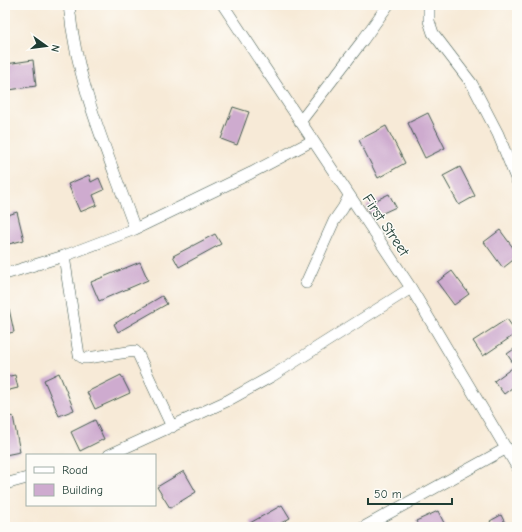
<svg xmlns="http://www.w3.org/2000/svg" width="522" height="532" font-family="'Comic Neue',sans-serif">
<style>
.building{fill:#ceabcf}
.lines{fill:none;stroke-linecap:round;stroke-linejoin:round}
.minor-casing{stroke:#3f574c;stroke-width:12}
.minor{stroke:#fff;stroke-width:11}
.labels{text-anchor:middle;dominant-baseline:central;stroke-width:3;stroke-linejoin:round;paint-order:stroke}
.street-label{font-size:15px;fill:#1f3d34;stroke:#fdfcf7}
</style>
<rect width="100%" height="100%" fill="#fdfcf7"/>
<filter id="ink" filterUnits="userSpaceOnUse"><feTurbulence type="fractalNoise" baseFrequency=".025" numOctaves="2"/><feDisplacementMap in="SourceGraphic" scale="8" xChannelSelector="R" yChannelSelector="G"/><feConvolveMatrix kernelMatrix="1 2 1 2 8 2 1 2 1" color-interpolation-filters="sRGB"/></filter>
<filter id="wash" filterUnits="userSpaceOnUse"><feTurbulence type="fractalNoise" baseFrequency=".012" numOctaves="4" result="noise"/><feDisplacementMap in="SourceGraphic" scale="16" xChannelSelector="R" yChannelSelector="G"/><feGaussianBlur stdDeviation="0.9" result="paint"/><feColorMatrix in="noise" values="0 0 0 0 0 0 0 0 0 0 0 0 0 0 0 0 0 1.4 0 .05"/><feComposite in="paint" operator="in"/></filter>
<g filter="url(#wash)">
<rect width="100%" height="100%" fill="#f7ead7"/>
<g id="blocks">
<path class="building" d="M33,60L36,86L9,90L6,64Z
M233,107L249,112L237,145L221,139Z
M428,113L445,148L425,158L408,123Z
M386,126L405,163L378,178L359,140Z
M460,167L475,196L459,205L443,176Z
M89,175L91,182L99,178L104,190L93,195L97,205L80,212L68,184Z
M389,194L396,207L372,218L366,205Z
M17,212L24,240L5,245V216Z
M500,230L517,253V257L503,268L484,242Z
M215,234L221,244L179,267L173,256Z
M140,262L148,280L99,301L91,282Z
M452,271L469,294L454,305L437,282Z
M162,296L167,304L118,332L114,324Z
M5,309H9L14,332L5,334Z
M507,319L517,333L483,356L473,341Z
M517,347V384L504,394L494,381L515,366L507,354Z
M59,373L74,410L59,416L44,380Z
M15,375L18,388L5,391V377Z
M121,375L130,393L95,409L87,392Z
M13,416L20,452L5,455V418Z
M95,420L104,439L80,451L71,432Z
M184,471L196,492L170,508L157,487Z
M282,505L290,518L274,527H253L250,523Z
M438,511L446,527H419L416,521Z
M501,515L507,527H493L490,521Z"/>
</g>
</g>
<g filter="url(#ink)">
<use href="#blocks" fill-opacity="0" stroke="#3f574c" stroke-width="1"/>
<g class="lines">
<defs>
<path id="minor" d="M69,5C76,83 109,156 135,229
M223,5L411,288L517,467
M429,5V21L433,33L472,84L498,134L517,181
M300,122L363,40L388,5
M64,256L79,355L83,358H87L135,351L138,354L172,427
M5,274L64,256L135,229L251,173L312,141
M306,283L334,221L343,208L349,196
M109,455L227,401L272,376L411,288
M5,484L27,478
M364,527L507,448"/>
</defs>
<use href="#minor" class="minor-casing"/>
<use href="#minor" class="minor"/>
</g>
</g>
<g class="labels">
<g class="street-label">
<text transform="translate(386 225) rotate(56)">First Street</text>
</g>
</g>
<rect width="522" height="532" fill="none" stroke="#fdfcf7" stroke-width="20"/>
<rect x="26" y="454" width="130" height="52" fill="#fdfcf7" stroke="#a4b0a9"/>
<rect x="34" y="467" width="20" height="6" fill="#ffffff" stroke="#a4b0a9"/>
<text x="62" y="474" font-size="12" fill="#1f3d34">Road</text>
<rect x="34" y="484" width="20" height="12" fill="#ceabcf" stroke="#a4b0a9"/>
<text x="62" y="494" font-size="12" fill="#1f3d34">Building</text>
<g transform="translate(46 46) rotate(104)" stroke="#fdfcf7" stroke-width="3" paint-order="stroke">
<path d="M0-3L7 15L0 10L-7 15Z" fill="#1f3d34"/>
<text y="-6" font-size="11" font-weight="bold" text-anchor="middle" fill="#1f3d34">N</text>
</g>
<path d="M368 498v6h84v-6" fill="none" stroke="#1f3d34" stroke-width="2"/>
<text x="374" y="498" font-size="12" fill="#1f3d34" stroke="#fdfcf7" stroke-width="3" paint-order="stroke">50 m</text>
</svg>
